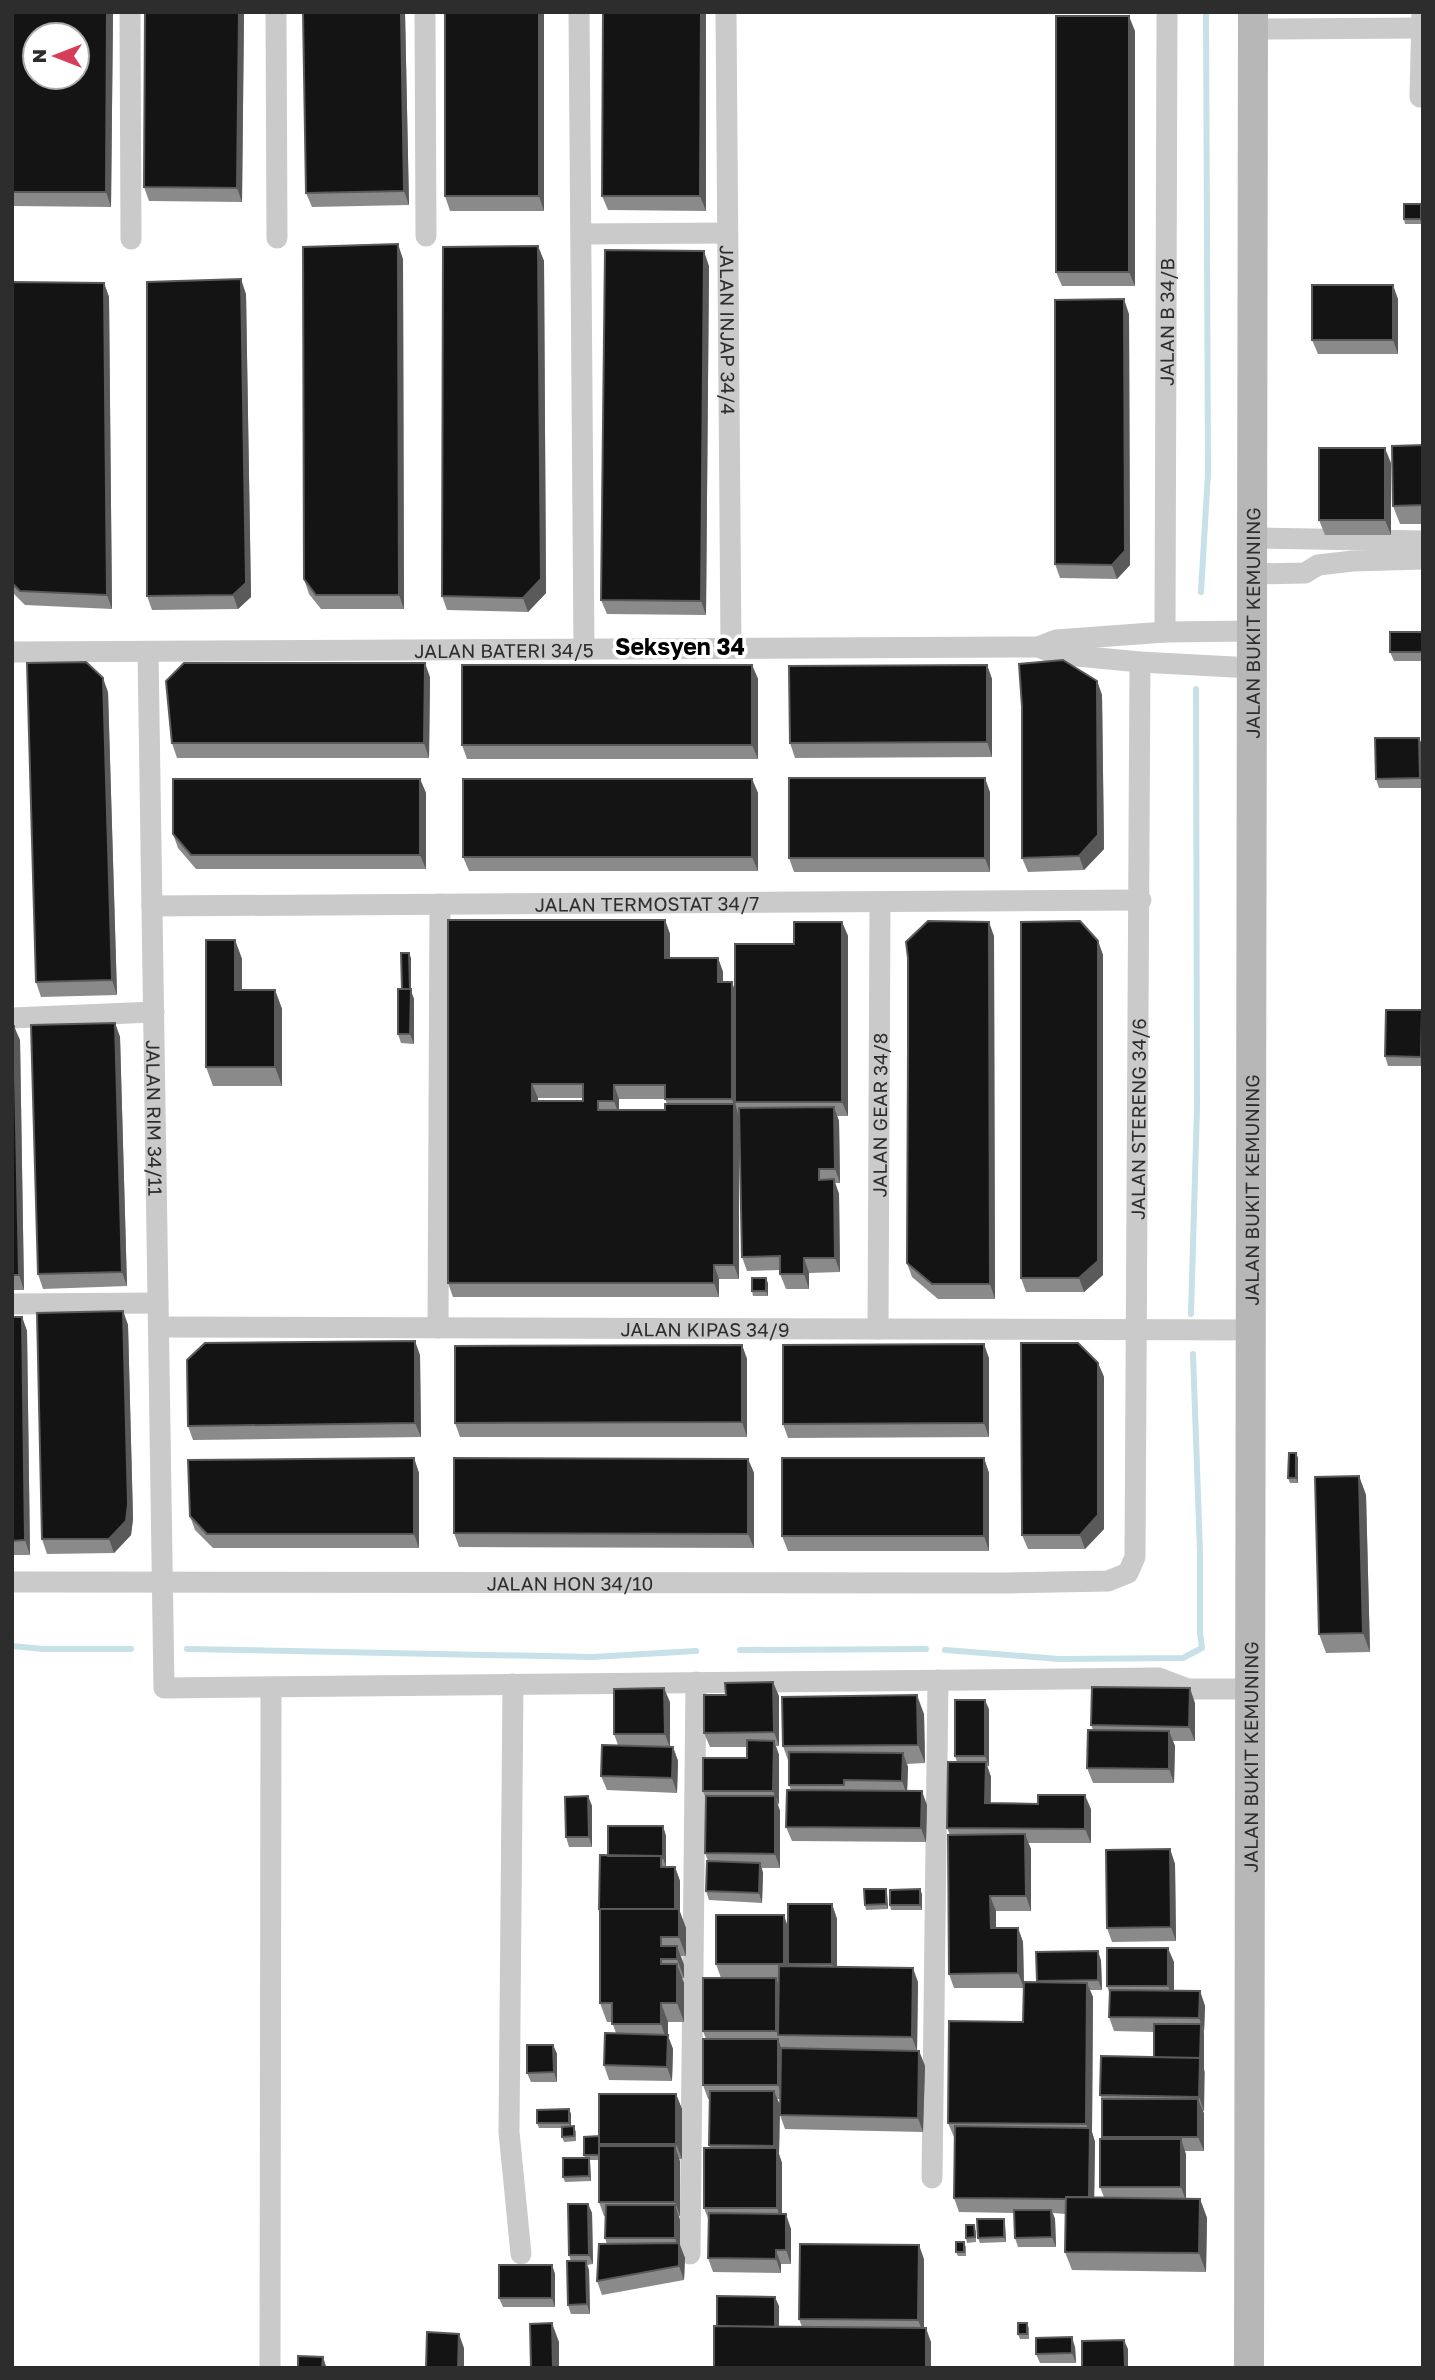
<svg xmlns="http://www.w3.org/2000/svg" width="1435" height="2380" font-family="'Golos Text',sans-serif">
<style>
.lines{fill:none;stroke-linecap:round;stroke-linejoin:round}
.stream{stroke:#c8e0e8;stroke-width:6}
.minor{stroke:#cacaca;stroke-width:21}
.secondary{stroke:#b7b7b7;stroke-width:30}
.wall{fill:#8a8a8a;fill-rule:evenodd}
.shaded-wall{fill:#5a5a5a}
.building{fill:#141414;stroke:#5a5a5a;stroke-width:2;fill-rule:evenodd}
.labels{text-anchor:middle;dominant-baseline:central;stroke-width:7;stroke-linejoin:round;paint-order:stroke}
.street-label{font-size:19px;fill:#2d2d2d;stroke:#fff}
.quarter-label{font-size:23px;font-weight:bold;fill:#000;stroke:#fff}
</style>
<rect width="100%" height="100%" fill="#fff"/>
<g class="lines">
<path class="stream" d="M1201,592L1208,473L1206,12
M1191,1314L1197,1107L1196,689
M12,1646L43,1649H131
M187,1649L592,1657L696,1651
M740,1650L926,1649
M945,1650L1059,1659L1183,1658L1202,1648L1200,1633V1552L1193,1354"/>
<g class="minor">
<path d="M130,12L131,239"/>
<path d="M276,12L277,238"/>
<path d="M425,12L426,236"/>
<path d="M579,12L584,649"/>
<path id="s1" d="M726,12L731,648"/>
<path d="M1253,29L1423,28"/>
<path d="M1420,97L1422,12"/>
<path d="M581,234L727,233"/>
<path d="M1253,538L1423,541"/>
<path d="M1252,574L1305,573L1318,565L1353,561L1423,559"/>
<path id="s2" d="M1165,632L1167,12"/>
<path d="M1038,647L1056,640L1165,632L1252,631"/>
<path id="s3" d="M12,652L1038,647L1056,654L1140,662L1252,668"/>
<path id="s4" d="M148,652L164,1688L1159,1678L1188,1689H1250"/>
<path id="s5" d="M152,906L1141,900"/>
<path d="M12,1018L154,1012"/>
<path d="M12,1304L158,1303"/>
<path id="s6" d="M159,1327L1251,1330"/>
<path d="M438,1328L440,904"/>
<path id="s7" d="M878,1329L880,902"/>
<path id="s8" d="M12,1582L1005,1583L1108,1581L1128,1573L1135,1557L1140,662"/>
<path d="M513,1684L509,2132L521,2254"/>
<path d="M932,2178L938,1680"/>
<path d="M690,2254L696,1682"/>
<path d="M270,2368L271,1687"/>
</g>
<path class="secondary" id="s9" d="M1249,2368L1253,12"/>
</g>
<path class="wall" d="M12,12H113L111,207L13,206Z
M244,12L242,202L149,201L144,187Z
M405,12L409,205L312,207L306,193Z
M544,12V211H450L445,196Z
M706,12V211L608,210L602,196Z
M1135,31V286H1062L1056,272Z
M1421,204L1423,224H1405L1404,219Z
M538,246L544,261L546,593L528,612L447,610L442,596Z
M403,259L404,609H321L309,594L304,579Z
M709,266L706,615L607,614L601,600Z
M12,282L104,283L109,297L112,609L25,605L12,592Z
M246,294L251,597L238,609L152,610L147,596Z
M1398,299V354H1318L1312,340Z
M1129,314L1130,565L1117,579L1060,578L1055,564Z
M1423,445V524H1400L1393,506Z
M1391,463V535H1325L1319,520Z
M1423,632V661H1394L1390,652Z
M752,665L758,679V759H467L462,745Z
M987,665L992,679V757L795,758L790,743Z
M430,677L429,758H177L172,743Z
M1097,681L1102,695L1104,849L1084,870L1028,872L1022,858Z
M108,692L117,995L41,997L36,982Z
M1419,738L1423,747V788H1379L1376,779Z
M420,779L426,793V869H196L178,848L173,834Z
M752,779L758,793V871H469L463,857Z
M990,792V872H794L789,858Z
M448,920H665L670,934V958H718L723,972V982H732L735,993L794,944L842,922L848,936V1116H837L839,1121L840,1183H835L839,1194L840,1272L809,1273V1289H786L780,1274V1270L747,1271L742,1257L739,1125V1279H719V1297H453L448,1283ZM538,1098H583V1101H538ZM619,1099H665L667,1104L665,1110H619Z
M994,936L995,1299H938L912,1277L907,1263Z
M235,940L242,959V990H275L282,1009V1086H213L206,1067Z
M1098,941L1103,955V1275L1084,1292H1026L1021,1278Z
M411,958V991L414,999V1044L401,1043L398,1034L402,989Z
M1422,1010L1423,1066H1388L1385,1056Z
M115,1023L120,1037L127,1286L43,1289L38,1274Z
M12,1026L20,1040L24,1290H12Z
M768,1283V1296H753L752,1291Z
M123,1311L128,1325L133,1519L131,1535L114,1553L47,1554L42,1539Z
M12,1317H22L27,1331L30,1555H12Z
M742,1345L747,1359V1437H460L455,1423Z
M420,1355L421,1437L193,1440L188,1426Z
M989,1358V1437L788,1438L783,1424Z
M1098,1363L1104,1377V1529L1085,1549H1028L1022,1535Z
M1296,1453L1298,1458V1483H1290L1288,1478Z
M414,1458L419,1473V1548H213L195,1530L190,1516Z
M984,1458L989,1473V1551H788L782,1536Z
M748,1459L754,1473V1548L459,1547L454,1533Z
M1359,1476L1366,1495L1370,1652L1326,1653L1319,1634Z
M779,1696V1746H776L779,1755L778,1805L780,1811V1868H762L763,1873L762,1903L709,1900L706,1891L708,1861L705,1853L706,1799L703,1791L747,1758V1747H710L704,1733Z
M670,1702V1747H673L678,1761L677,1793L607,1790L601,1776L618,1745L614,1734Z
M1195,1703V1741H1173L1175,1746L1174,1783H1093L1087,1768L1093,1730L1091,1725Z
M989,1709V1766H987L991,1777V1803L1091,1809V1843H1028L1031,1849V1911H996V1928H1018L1023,1942L1024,1987L1037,1982L1098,1951L1101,1961L1102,1990H1090L1093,1997L1092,2132L1095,2142L1094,2197H1104L1100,2187L1103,2139L1102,2099L1100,2095L1154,2057V2032L1114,2031L1109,2017V1992L1107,1986L1174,1962V1991H1200L1205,2006L1204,2032V2069L1205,2072L1204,2111H1203L1204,2151H1185L1186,2199H1200L1207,2218L1206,2272L1072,2270L1065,2252L1066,2214L1053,2213L1055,2219L1056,2247H1018L1015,2238L1014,2213L959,2212L954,2198L955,2137H954L948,2123L1023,2022L1024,1988H954L949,1974L950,1835L947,1828L957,1762L955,1756Z
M924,1714L925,1763L907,1764L908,1767L907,1791L927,1805L926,1842L792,1841L786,1827L791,1790L789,1785V1763L783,1746Z
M588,1796L592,1806V1847H569L566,1837Z
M663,1826L666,1836V1867H675L680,1881V1912L686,1928V1956H681L684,1965V1978H682L684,1983V2022H668V2036L673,2049L672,2081L609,2080L604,2065L616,2033L612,2022H607L600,2003L599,1909L608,1856Z
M1170,1849L1175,1864L1176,1941L1112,1942L1107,1928Z
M887,1893L888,1909L866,1910L865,1905Z
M922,1894V1910H891L890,1905Z
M832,1904L837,1919V1967L918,1982L917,2051H919L925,2066L923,2132L785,2129L780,2115V2099H777L780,2105L779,2154L782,2163V2214L791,2229V2264H781V2273L713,2272L708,2258L709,2221L704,2208L710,2148L709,2145L710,2099H708L703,2085L706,2039L703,2031L721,1978L716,1964Z
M553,2045L557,2054V2082H531L527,2073Z
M676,2094L682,2109V2159H679L680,2216H679L680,2220V2245L685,2258L684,2280L602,2295L597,2281L607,2244L605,2238V2216H604L599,2202V2160H590L591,2181L565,2182L563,2177L585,2158L584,2155L599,2136Z
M569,2109L571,2114V2126L576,2131V2141L564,2142L562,2137V2128H539L537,2123Z
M588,2204L592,2213L593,2264L587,2265L589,2270L590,2314H571L568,2305L571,2261L569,2255Z
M1004,2219L1005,2224L1006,2242L980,2243L978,2238Z
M976,2230V2242L967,2243L966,2238Z
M964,2242L966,2247V2256H958L956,2252Z
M924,2259V2328L931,2342L717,2326L779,2306V2327H802L799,2319Z
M552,2265L555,2274V2307H503L499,2298Z
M1027,2323L1029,2328V2339H1020L1018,2334Z
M1075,2347L1076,2363H1040L1036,2354Z"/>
<path class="shaded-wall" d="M107,12H113L111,207L106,192Z
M239,12H244L242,202L237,188Z
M401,12H405L409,205L404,191Z
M539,12H544V211L539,196Z
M701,12H706V211L700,196Z
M1129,16L1135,31V286L1129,272Z
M1421,204L1423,208V224L1421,219Z
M398,244L403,259L404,609L399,595Z
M538,246L544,261L546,593L528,612L523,598Z
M704,251L709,266L706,615L701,601Z
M241,279L246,294L251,597L238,609L233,595Z
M104,283L109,297L112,609L107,595Z
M1393,285L1398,299V354L1393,340Z
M1124,299L1129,314L1130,565L1117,579L1112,565Z
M1385,448L1391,463V535L1385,520Z
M425,663L430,677L429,758L424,743Z
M752,665L758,679V759L752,745Z
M987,665L992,679V757L987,742Z
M103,678L108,692L117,995L112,980Z
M1097,681L1102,695L1104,849L1084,870L1079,856Z
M1419,738L1423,747V785L1420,778Z
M985,778L990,792V872L985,858Z
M420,779L426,793V869L420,855Z
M752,779L758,793V871L752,857Z
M665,920L670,934V972L665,958Z
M842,922L848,936V1116L842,1102Z
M989,922L994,936L995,1299L990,1284Z
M235,940L242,959V1009L235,990Z
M1098,941L1103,955V1275L1084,1292L1079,1278Z
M409,953L411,958V991L414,999V1044L410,1034Z
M718,958L723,972V997L718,982Z
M732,982L737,997L735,1102L739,1118V1279L734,1265V1106L732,1099Z
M275,990L282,1009V1086L275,1067Z
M1422,1010L1423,1013V1062L1421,1057Z
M115,1023L120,1037L127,1286L122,1272Z
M14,1026L20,1040L24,1290L19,1275Z
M532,1084L538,1098V1115L532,1101Z
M614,1085L619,1099V1115L614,1101Z
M834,1107L839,1121L840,1183L835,1169Z
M834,1179L839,1194L840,1272L835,1258Z
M804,1258L809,1273V1289L804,1274Z
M714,1265L719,1279V1297L714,1283Z
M766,1278L768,1283V1296L766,1291Z
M123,1311L128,1325L133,1519L131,1535L114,1553L109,1539Z
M22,1317L27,1331L30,1555L25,1540Z
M415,1341L420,1355L421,1437L415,1423Z
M984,1344L989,1358V1437L984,1423Z
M742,1345L747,1359V1437L742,1422Z
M1098,1363L1104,1377V1529L1085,1549L1080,1535Z
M1296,1453L1298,1458V1483L1296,1478Z
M414,1458L419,1473V1548L414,1534Z
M984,1458L989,1473V1551L984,1536Z
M748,1459L754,1473V1548L748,1534Z
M1359,1476L1366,1495L1370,1652L1363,1633Z
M773,1682L779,1696V1746L774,1732Z
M664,1688L670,1702V1748L665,1734Z
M1190,1688L1195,1703V1741L1189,1727Z
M917,1695L924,1714L925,1763L918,1745Z
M985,1700L989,1709V1766L985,1756Z
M1169,1731L1175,1746L1174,1783L1169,1769Z
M774,1741L779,1755V1805L773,1791Z
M673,1747L678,1761L677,1793L672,1778Z
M903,1753L908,1767L907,1795L902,1781Z
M986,1762L991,1777L990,1818L985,1803Z
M922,1791L927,1805L926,1842L921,1828Z
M1085,1795L1091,1809V1843L1085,1829Z
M588,1796L592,1806V1847L589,1837Z
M775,1796L780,1811V1868L775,1854Z
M663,1826L666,1836V1867L663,1858Z
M1025,1834L1031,1849V1911L1026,1896Z
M1170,1849L1175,1864L1176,1941L1171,1927Z
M760,1863L763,1873L762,1903L759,1893Z
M675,1867L680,1881V1912L686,1928V1956L679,1937L675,1910Z
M886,1889L887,1893L888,1909L886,1904Z
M920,1889L922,1894V1910L920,1905Z
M990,1896L996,1911V1942L991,1928Z
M832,1904L837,1919V1978L832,1964Z
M784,1915L789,1930L788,1964L789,1979L784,1964Z
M1018,1928L1023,1942L1024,1988L1018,1973Z
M677,1946L684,1965V1978L677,1959Z
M1168,1948L1174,1962V2001L1168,1986Z
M1098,1951L1101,1961L1102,1990L1098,1980Z
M677,1964L684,1983V2022L677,2003Z
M913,1968L918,1982L917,2051L912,2037Z
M776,1978L781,1992L778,2035L776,2031Z
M1087,1983L1093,1997L1092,2132L1095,2142L1094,2214L1089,2200L1090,2133L1086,2124Z
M1200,1991L1205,2006L1204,2032L1199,2018Z
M661,2003L668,2022V2036L673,2049L672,2081L667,2067V2042L661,2024Z
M1201,2024L1204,2034V2111L1199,2097Z
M778,2039L783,2053V2099L778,2085Z
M553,2045L557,2054V2082L554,2072Z
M919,2051L925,2066L923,2132L918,2118Z
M774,2091L780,2105L779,2154L782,2163V2222L777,2208V2154L774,2146Z
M676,2094L682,2109V2159L676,2144Z
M1198,2099L1204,2113V2151L1198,2137Z
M569,2109L571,2114V2128L569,2123Z
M1181,2139L1186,2154V2201L1181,2187Z
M675,2146L680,2161V2216L675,2202Z
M589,2158L590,2162L591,2181L589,2176Z
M1200,2199L1207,2218L1206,2272L1199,2253Z
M588,2204L592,2213L593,2264L589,2255Z
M675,2205L680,2220V2245L685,2258L684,2280L679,2266V2251L675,2238Z
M1051,2210L1055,2219L1056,2247L1052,2237Z
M786,2214L791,2229V2264L786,2250Z
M1004,2219L1005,2224L1006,2242L1004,2237Z
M919,2245L924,2259V2335L918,2320Z
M776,2250L781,2264V2273L776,2259Z
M586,2261L589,2270L590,2314L587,2304Z
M552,2265L555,2274V2307L552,2298Z
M775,2297L779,2306V2337L775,2328Z
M552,2323L559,2342V2368H553Z
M926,2328L931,2342V2368H926Z
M459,2334L464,2348V2368H458Z
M1072,2337L1075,2347L1076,2363L1072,2353Z
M1124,2340L1128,2349V2368H1125Z
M323,2357L326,2366V2368H322Z"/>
<path class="building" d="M12,12H107L106,192H12ZM35,35H77V77H35Z
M145,12H239L237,188L144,187Z
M303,12H401L404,191L306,193Z
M445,12H539V196H445Z
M603,12H701L700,196H602Z
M1056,16H1129V272H1056Z
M1404,204H1421V219H1404Z
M398,244L399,595H316L304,579L303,247Z
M538,246L541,579L523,598L442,596L443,247Z
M605,250L704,251L701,601L601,600Z
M241,279L246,583L233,595L147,596V282Z
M12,282L104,283L107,595L20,591L12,583Z
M1312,285H1393V340H1312Z
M1124,299L1125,551L1112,565L1055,564V300Z
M1423,445V505L1393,506L1392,446Z
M1319,448H1385V520H1319Z
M1390,632H1423V652H1390Z
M1063,660L1097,681L1098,835L1079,856L1022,858V707L1019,664Z
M86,662L103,678L112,980L36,982L27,663Z
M184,663H425L424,743H172L166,681Z
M462,665H752V745H462Z
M987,665V742L790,743L789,666Z
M1375,738H1419L1420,778L1376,779Z
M789,778H985V858H789Z
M173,779H420V855H191L173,834Z
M463,779H752V857H463Z
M448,920H665V958H718V982H732V1099H665V1085H614V1101H598V1110H665V1104H734V1265H714V1283H448ZM532,1084H583V1101H532Z
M928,921L989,922L990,1284H932L907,1263L908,1053V958L906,942Z
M1080,921L1098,941V1261L1079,1278H1021V922Z
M794,922H842V1102H735V944H794Z
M206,940H235V990H275V1067H206Z
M401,953H409L410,989H402Z
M398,989H411L410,1034H398Z
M1386,1010H1422L1421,1057L1385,1056Z
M115,1023L122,1272L38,1274L31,1025Z
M12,1026H14L19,1275H12Z
M834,1107L835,1169H819V1180L834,1179L835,1258H804V1274H780V1256L742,1257L739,1108Z
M752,1278H766V1291H752Z
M123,1311L128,1504L126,1521L109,1539H42L37,1313Z
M12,1317H22L25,1540L12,1541Z
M415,1341V1423L188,1426L187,1360L205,1343Z
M1021,1343H1078L1098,1363V1515L1080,1535H1022Z
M984,1344V1423L783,1424V1345Z
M742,1345V1422L455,1423V1346Z
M1289,1453H1296V1478H1288Z
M414,1458V1534H207L190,1516L188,1460Z
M454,1458L748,1459V1534L454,1533Z
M782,1458H984V1536H782Z
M1359,1476L1363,1633L1319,1634L1315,1477Z
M773,1682L774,1732L704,1733V1695H726L725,1683Z
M1092,1687L1190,1688L1189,1727L1091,1725Z
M664,1688L665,1734H614V1689Z
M917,1695L918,1745L783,1746L782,1697Z
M955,1700H985V1756H955Z
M1088,1730L1169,1731V1769L1087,1768Z
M747,1740L774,1741L773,1791H703V1758H747Z
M602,1745L673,1747L672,1778L601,1776Z
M789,1752L903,1753L902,1781L844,1780V1785H789Z
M948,1762H986L985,1803L1038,1804V1795H1085V1829L947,1828Z
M787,1790L922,1791L921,1828L786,1827Z
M588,1796L589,1837H566L565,1797Z
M706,1796H775V1854L705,1853Z
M608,1826H663V1858H661V1856H608Z
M1025,1834L1026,1896H990L991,1928H1018V1973L949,1974L948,1835Z
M1170,1849L1171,1927L1107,1928L1106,1850Z
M600,1855L661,1856V1867H675V1909H599Z
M707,1861L760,1863L759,1893L706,1891Z
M864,1889H886V1904L865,1905Z
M920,1889V1905H890V1890Z
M788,1904H832V1964H788Z
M600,1909H679V1937H661V1946H677V1959H661V1964H677V2003H661V2024H612V2003H600Z
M716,1915H784V1964H716Z
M1107,1948H1168V1986H1107Z
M1098,1951V1980L1037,1981L1036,1952Z
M779,1966L913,1968L912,2037L778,2035Z
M703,1978H776V2031H703Z
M1024,1982L1087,1983L1086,2124L948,2123L949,2021L1023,2022Z
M1110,1990L1200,1991L1199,2018L1109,2017Z
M1154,2024H1201L1200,2060V2058L1154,2057Z
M605,2033L668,2035L667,2067L604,2065Z
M703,2039H778V2085H703Z
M527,2045H553L554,2072L527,2073Z
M781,2048L919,2051L918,2118L780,2115Z
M1101,2056L1200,2058L1199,2097L1100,2095Z
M710,2091H774V2146L709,2145Z
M599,2094H676V2144H599Z
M1102,2099H1198V2137H1102Z
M569,2109V2123H537V2110Z
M574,2126V2136L562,2137V2127Z
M955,2126L1090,2128L1089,2197H1066V2199L954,2198Z
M599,2136V2155H584V2137Z
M1100,2139H1181V2187H1100Z
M599,2146H675V2202H599Z
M704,2148H777V2208H704Z
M563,2158H589V2176L563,2177Z
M1066,2197L1200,2199L1199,2253L1065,2252Z
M568,2204H588L589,2255H569Z
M606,2205H675V2238H605Z
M1014,2210H1051L1052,2237L1015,2238Z
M709,2213L786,2214V2250H776V2259L708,2258Z
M977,2219H1004V2237L978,2238Z
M966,2225H974L975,2237L966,2238Z
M956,2242H964V2252H956Z
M679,2243V2266L597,2281L599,2244Z
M800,2244L919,2245L918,2320L799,2319Z
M567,2261H586L587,2304L568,2305Z
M499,2265H552V2298H499Z
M717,2296L775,2297V2327L717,2326Z
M552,2323L553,2368H531L530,2324Z
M1018,2323H1027V2334H1018Z
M714,2326L926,2328V2368H714Z
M427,2332L459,2334L458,2368H426Z
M1072,2337V2353L1036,2354V2338Z
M1124,2340L1125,2368H1082V2341Z
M298,2356L323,2357L322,2368H298Z"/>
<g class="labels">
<g class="street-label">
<text stroke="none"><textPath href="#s2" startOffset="310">JALAN B 34/B</textPath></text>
<text stroke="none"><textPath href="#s1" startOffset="318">JALAN INJAP 34/4</textPath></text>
<text stroke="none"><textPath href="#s9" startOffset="1745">JALAN BUKIT KEMUNING</textPath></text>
<text stroke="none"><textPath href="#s3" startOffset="492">JALAN BATERI 34/5</textPath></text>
<text stroke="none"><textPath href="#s5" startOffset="495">JALAN TERMOSTAT 34/7</textPath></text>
<text stroke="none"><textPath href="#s7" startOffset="214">JALAN GEAR 34/8</textPath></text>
<text stroke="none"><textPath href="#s4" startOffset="466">JALAN RIM 34/11</textPath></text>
<text stroke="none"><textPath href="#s8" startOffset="1573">JALAN STERENG 34/6</textPath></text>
<text stroke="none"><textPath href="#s9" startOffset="1178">JALAN BUKIT KEMUNING</textPath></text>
<text stroke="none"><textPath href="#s6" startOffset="546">JALAN KIPAS 34/9</textPath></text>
<text stroke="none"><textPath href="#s8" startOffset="558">JALAN HON 34/10</textPath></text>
<text stroke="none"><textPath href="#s9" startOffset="611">JALAN BUKIT KEMUNING</textPath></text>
</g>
<g class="quarter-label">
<text x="680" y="646">Seksyen 34</text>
</g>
</g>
<rect width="1435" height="2380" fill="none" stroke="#2d2d2d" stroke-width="28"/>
<g transform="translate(56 56) rotate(270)"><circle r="33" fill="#ffffff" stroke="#ababab" stroke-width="2"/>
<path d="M0-5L12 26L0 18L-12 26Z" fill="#d73c5b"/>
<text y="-10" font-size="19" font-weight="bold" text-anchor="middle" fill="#2d2d2d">N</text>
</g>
</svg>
